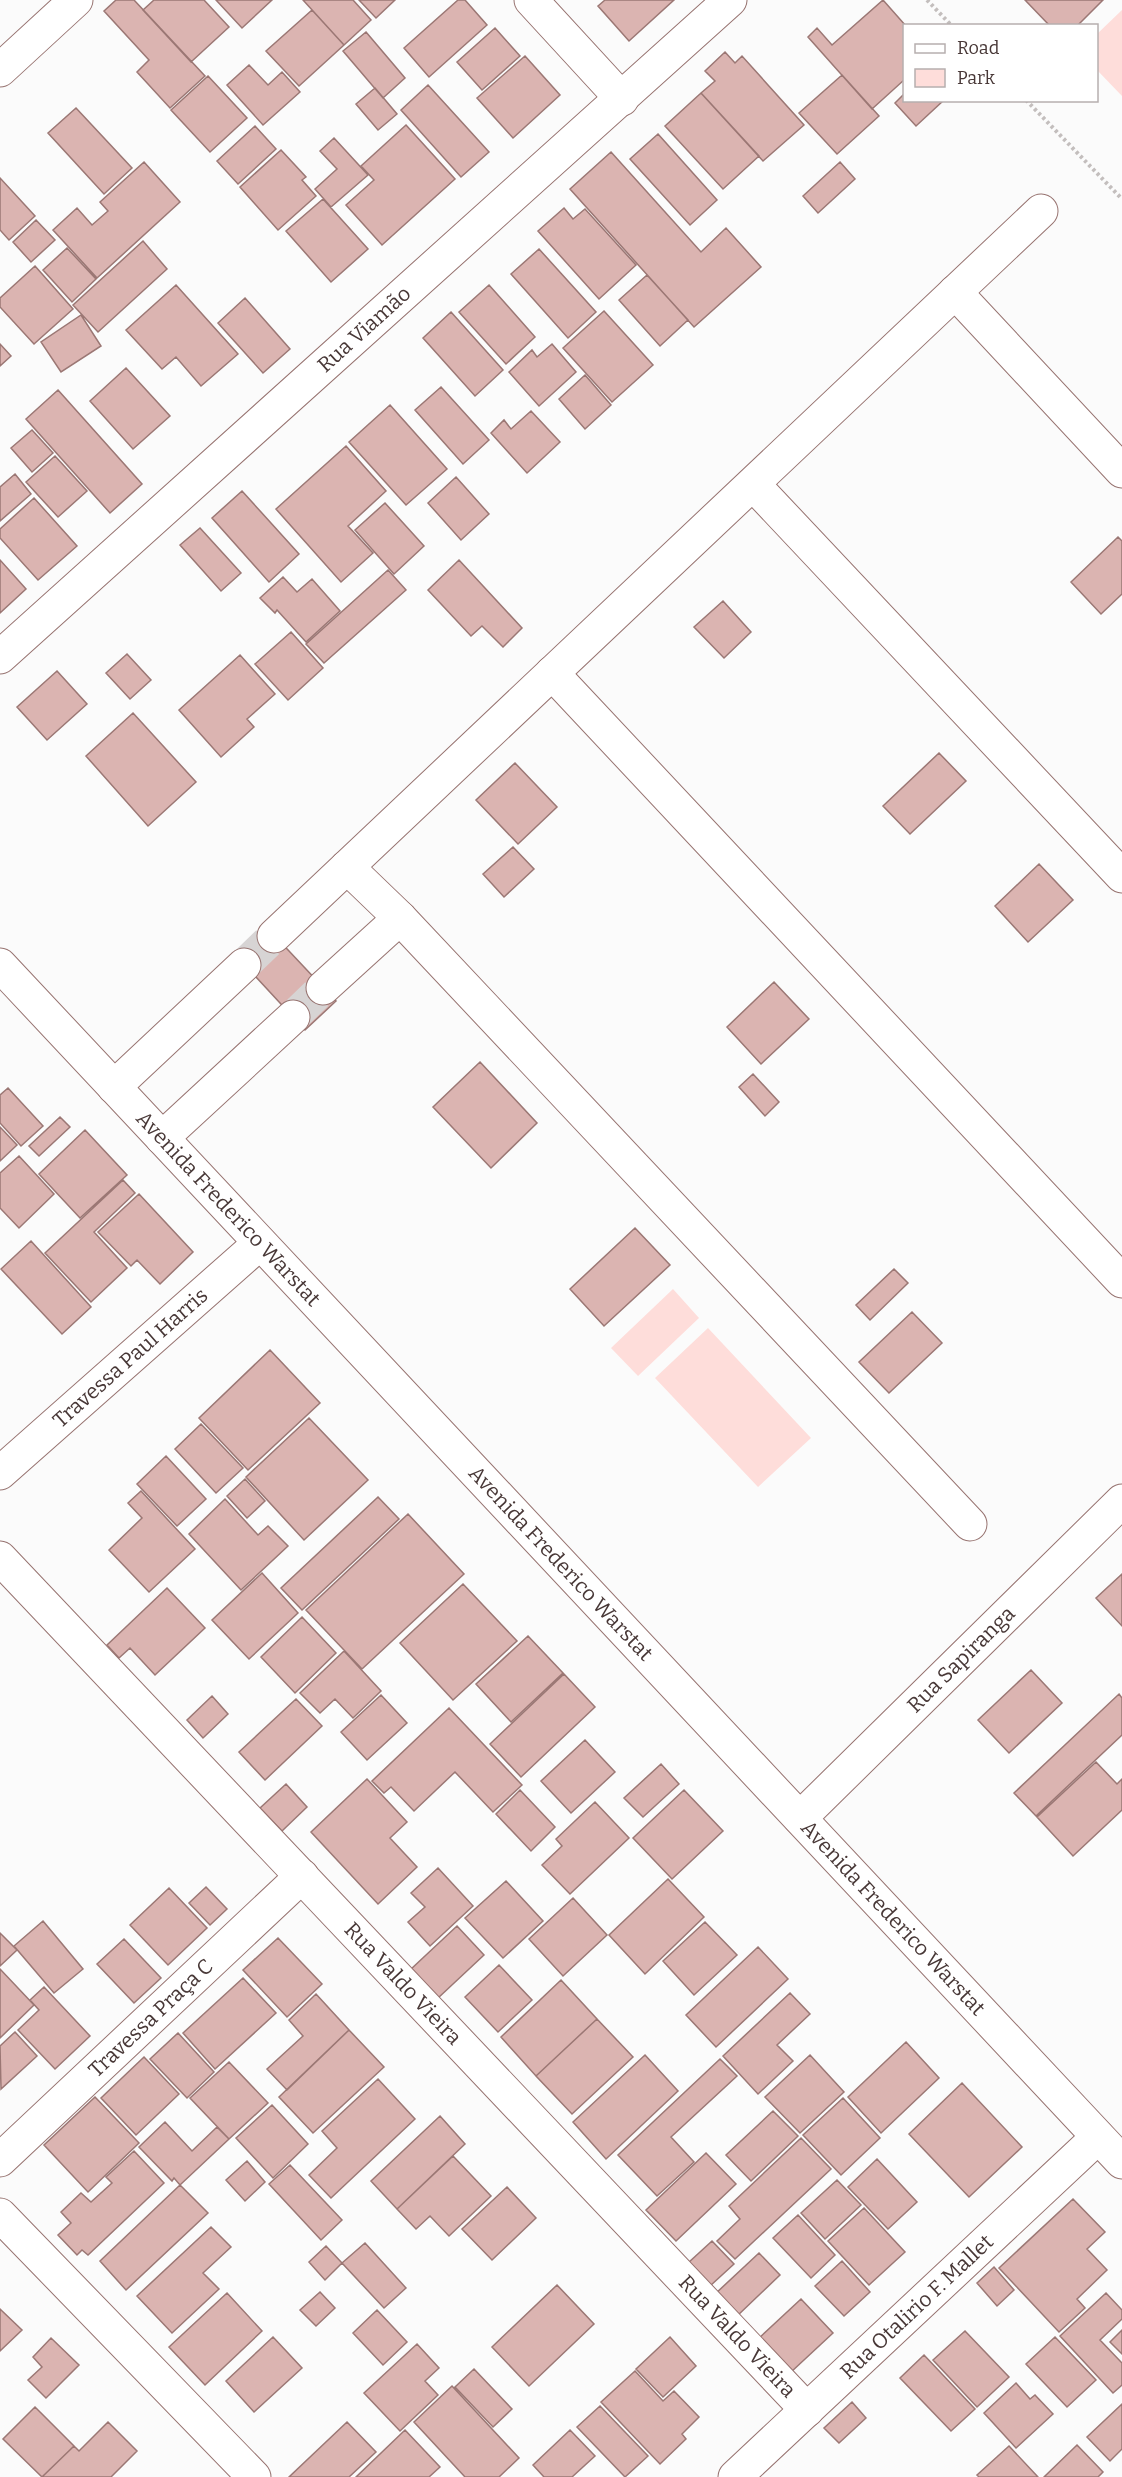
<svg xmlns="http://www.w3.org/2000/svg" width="1122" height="2477" font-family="Bitter,serif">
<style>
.green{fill:#feddda}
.building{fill:#dbb4b1;stroke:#9b7774;stroke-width:1.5}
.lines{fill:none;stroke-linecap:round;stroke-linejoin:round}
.minor-tunnel{stroke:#d7d4d4;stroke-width:33;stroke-dasharray:33 16;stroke-linecap:butt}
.minor-casing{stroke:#977370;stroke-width:35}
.path{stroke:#c3bebd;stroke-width:4;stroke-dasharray:3 3;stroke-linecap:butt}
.minor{stroke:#fff;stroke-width:33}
.labels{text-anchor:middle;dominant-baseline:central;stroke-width:5;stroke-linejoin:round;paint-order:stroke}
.street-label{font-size:21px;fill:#483837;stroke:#fff}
</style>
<rect width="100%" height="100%" fill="#fbfbfb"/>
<path class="green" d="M1122,10V96L1097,70L1096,35Z
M673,1289L699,1318L638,1376L611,1348Z
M708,1328L811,1438L758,1487L655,1378Z"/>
<path class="building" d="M116,0H134L205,76L170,108L137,72L149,60L104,11Z
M154,0H204L229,27L191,62L143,10Z
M216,0H272L242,28Z
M303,0H353L371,20L344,45Z
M359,0H395L376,18Z
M458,0H465L487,25L429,77L404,48Z
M605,0H674L629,41L598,6Z
M883,0L906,26L904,80L872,109L808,37L817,28L832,45Z
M1025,0H1103L1077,26H1050Z
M312,10L344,45L299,86L266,51Z
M495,28L520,56L482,90L457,62Z
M366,32L405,78L383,98L343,51Z
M725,52L735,63L742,56L804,125L763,161L701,93L715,81L705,71Z
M525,56L560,95L513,138L477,98Z
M249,65L268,85L282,72L300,92L263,125L227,85Z
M842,75L879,116L837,154L799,113Z
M208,76L247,118L210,152L171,110Z
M428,85L489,152L461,177L401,110Z
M375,88L397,114L378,130L356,104Z
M701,93L759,156L723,189L665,126Z
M904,94V100H944L916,126L895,103Z
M76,108L132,168L104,194L48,133Z
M406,125L455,179L382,245L346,205L374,180L361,166Z
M255,126L276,149L238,184L217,161Z
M658,134L717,200L690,225L630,159Z
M334,138L368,175L331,207L315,189L337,169L320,151Z
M281,150L306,177L302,180L316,196L278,230L240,187Z
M611,152L701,252L726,228L761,267L694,327L570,189Z
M144,162L180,202L97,278L53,230L77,208L92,225L108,211L100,202Z
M840,162L855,179L818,213L803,196Z
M0,178L35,216L9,240L0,230Z
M323,199L368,249L331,282L286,231Z
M564,208L573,219L585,209L636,265L599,299L538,231Z
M36,220L55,240L31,262L13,242Z
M143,241L167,269L98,332L73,305Z
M67,248L96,279L72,302L43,270Z
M539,249L596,312L568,338L511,274Z
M35,266L73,309L34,344L0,307V298Z
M647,275L688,320L660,346L619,300Z
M176,285L238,354L201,386L176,357L162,369L126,330Z
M489,285L535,337L506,364L459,312Z
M245,298L290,349L263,373L218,323Z
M604,311L653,365L612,402L563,348Z
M451,312L503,370L475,396L423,338Z
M81,315L101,346L61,372L41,342Z
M0,344L11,356L0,366Z
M552,344L576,372L539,406L509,372L532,350L537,357Z
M126,368L170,416L133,449L90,401Z
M585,375L611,405L585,429L559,399Z
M441,387L489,440L463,464L415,410Z
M58,390L142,484L110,513L26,419Z
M390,405L447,469L406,505L349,442Z
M531,411L560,442L527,473L491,433L504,420L511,429Z
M32,430L53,453L32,472L11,448Z
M346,446L386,491L348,526L373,553L341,582L276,509Z
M55,456L87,491L58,517L26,482Z
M15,474L31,494L0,521V487Z
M456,477L489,514L461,540L428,503Z
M242,491L299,554L269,582L212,518Z
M34,498L77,546L38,580L0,538V529Z
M385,503L424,546L394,574L355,530Z
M200,528L241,573L221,591L180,545Z
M1118,537L1122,541V594L1101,614L1071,582Z
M0,560L26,589L0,613Z
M459,560L522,628L503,647L482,626L471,636L428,590Z
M388,570L406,590L324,663L306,644Z
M283,577L297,592L312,579L340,611L306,642L277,610L275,613L260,598Z
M723,601L751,632L724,658L694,627Z
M291,632L323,668L288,700L255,664Z
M127,654L151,680L130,699L106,673Z
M240,655L275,694L247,719L254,727L221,757L179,710Z
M57,671L87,704L47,740L17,707Z
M133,713L196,782L148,826L86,756Z
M939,753L966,781L910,834L883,806Z
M515,763L557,807L518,844L476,800Z
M513,847L534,869L504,897L483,874Z
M1039,864L1073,900L1028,942L995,906Z
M273,934L336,1001L305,1030L243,963Z
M774,982L809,1019L761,1064L727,1027Z
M480,1062L537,1123L491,1168L433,1107Z
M753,1074L779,1102L765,1116L739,1087Z
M8,1088L43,1126L21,1146L0,1123V1095Z
M60,1117L70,1127L39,1156L29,1146Z
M0,1127L17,1145L0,1161Z
M85,1130L127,1175L80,1218L39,1174Z
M19,1156L54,1194L19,1228L0,1208V1173Z
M123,1180L135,1193L94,1232L127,1268L91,1302L45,1253Z
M139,1194L193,1252L160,1284L137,1260L131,1266L98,1232Z
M635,1228L670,1265L604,1326L570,1289Z
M31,1241L91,1307L62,1334L1,1269Z
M894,1269L908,1283L870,1320L856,1305Z
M912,1312L942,1343L889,1393L859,1362Z
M270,1350L320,1403L248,1470L199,1418Z
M309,1418L368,1480L304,1540L246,1477Z
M201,1424L243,1468L216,1493L175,1449Z
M166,1456L206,1499L177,1526L137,1484Z
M245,1479L265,1501L247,1518L227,1496Z
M141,1491L195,1549L149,1592L109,1550L142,1518L128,1503Z
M378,1497L399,1519L302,1610L281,1588Z
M225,1499L258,1535L268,1526L288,1546L241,1590L189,1534Z
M408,1514L464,1574L362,1669L306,1610Z
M262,1573L298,1613L249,1659L212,1620Z
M1122,1574V1626L1096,1598Z
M463,1584L517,1641L453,1700L400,1643Z
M167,1588L205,1628L155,1675L130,1648L119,1658L107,1645Z
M302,1617L336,1653L295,1693L261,1657Z
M528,1636L563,1673L511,1722L476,1684Z
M344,1651L381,1691L353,1718L335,1699L320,1713L300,1693Z
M1031,1670L1062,1703L1009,1753L978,1720Z
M564,1674L595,1707L521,1777L490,1744Z
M1119,1694L1122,1698V1735L1036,1816L1014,1793Z
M381,1695L407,1723L367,1760L341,1732Z
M212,1696L228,1714L203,1738L187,1720Z
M296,1699L322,1726L265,1780L239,1752Z
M449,1708L522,1785L493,1812L455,1772L414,1811L391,1787L384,1793L372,1781Z
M585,1740L615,1772L571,1813L541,1781Z
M1096,1762L1117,1784L1122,1779V1810L1073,1856L1037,1817Z
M661,1764L679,1784L643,1817L624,1798Z
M367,1779L407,1822L390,1838L417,1867L378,1904L311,1832Z
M286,1784L307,1807L282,1831L260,1808Z
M520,1790L555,1827L531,1851L496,1814Z
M684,1790L723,1831L672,1879L633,1838Z
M595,1802L629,1838L570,1894L542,1865L562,1846L556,1839Z
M438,1868L473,1906L430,1946L408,1922L425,1907L411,1893Z
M668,1879L704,1917L645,1974L609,1935Z
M506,1881L543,1921L503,1958L465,1918Z
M206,1887L227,1909L210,1925L189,1903Z
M169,1888L207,1928L168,1965L130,1925Z
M573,1898L607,1935L563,1976L529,1939Z
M43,1921L83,1969L54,1993L14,1946Z
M705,1922L737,1955L694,1995L663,1961Z
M457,1926L484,1955L437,1999L410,1970Z
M0,1933L17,1950L0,1966Z
M278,1938L322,1984L287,2017L243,1970Z
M124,1939L161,1978L134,2003L97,1964Z
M758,1947L788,1979L716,2047L686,2015Z
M499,1965L532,2000L498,2032L465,1997Z
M0,1969L34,2005L0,2038Z
M243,1978L276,2013L215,2069L183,2033Z
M561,1980L597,2019L536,2076L501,2037Z
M44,1987L90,2036L55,2069L18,2030L39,2010L30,2000Z
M790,1993L810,2014L777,2045L793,2061L758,2094L723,2056Z
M316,1994L349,2030L287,2090L267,2069L303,2036L289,2020Z
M597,2019L633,2057L572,2114L536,2076Z
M349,2030L384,2067L313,2133L279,2097Z
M15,2032L37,2056L1,2089L0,2046Z
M178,2033L214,2072L187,2098L150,2059Z
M906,2042L939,2078L881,2133L848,2097Z
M645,2055L678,2091L606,2159L573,2122Z
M810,2055L844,2092L800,2133L765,2097Z
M144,2057L179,2094L136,2135L101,2098Z
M720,2059L737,2076L671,2137L694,2162L657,2196L618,2155Z
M229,2062L268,2103L229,2139L190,2098Z
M378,2079L415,2119L331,2198L309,2175L337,2148L322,2131Z
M962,2083L1022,2147L969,2197L909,2134Z
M95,2097L139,2143L88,2192L44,2145Z
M843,2098L880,2138L841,2175L803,2135Z
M272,2105L308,2144L273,2178L236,2138Z
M773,2111L798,2136L751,2181L726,2155Z
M440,2116L465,2144L397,2209L371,2181Z
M165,2122L192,2151L217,2127L229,2139L180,2185L174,2178L172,2181L139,2147Z
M801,2138L831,2169L735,2259L717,2241L740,2219L729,2206Z
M134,2151L164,2183L88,2255L82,2250L77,2255L58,2235L71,2223L61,2212L81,2193L91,2202L112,2183L106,2177Z
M706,2153L736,2184L676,2241L646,2210Z
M453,2156L491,2196L449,2236L430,2216L416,2229L397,2209Z
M877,2159L917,2202L888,2229L848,2187Z
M247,2161L265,2182L245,2201L226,2180Z
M290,2165L342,2220L321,2240L269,2184Z
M837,2180L861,2205L825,2239L801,2213Z
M180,2185L208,2213L126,2290L100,2261Z
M507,2187L536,2218L492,2260L462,2229Z
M1073,2199L1105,2232L1087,2249L1107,2270L1077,2299L1085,2308L1059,2332L999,2268Z
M864,2208L905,2252L869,2285L828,2241Z
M798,2215L835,2255L811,2278L773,2238Z
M211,2227L231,2247L203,2273L219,2289L172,2333L137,2296Z
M712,2241L734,2264L710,2286L688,2263Z
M365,2243L406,2288L384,2308L342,2263Z
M326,2246L342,2263L325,2280L309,2262Z
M759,2253L780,2275L735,2318L714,2295Z
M842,2261L870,2292L844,2316L815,2286Z
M994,2267L1014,2290L997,2306L977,2283Z
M557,2285L594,2324L529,2386L492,2347Z
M320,2292L335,2308L316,2326L300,2310Z
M227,2293L262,2331L205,2385L169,2347Z
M1106,2293L1122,2310V2319L1100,2340L1122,2363V2385L1113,2393L1060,2336Z
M801,2299L833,2333L790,2373L758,2339Z
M0,2309L22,2330L0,2351Z
M377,2310L407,2342L383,2365L353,2333Z
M1122,2330V2354L1110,2342Z
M965,2331L1009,2377L977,2407L933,2360Z
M273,2337L302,2368L254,2412L226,2381Z
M670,2337L696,2366L663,2397L636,2369Z
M1055,2337L1096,2380L1067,2407L1026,2364Z
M51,2338L79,2365L46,2398L28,2380L42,2367L33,2357Z
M417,2344L439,2368L425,2381L438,2395L400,2431L364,2393Z
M924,2355L975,2409L951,2431L900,2378Z
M474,2369L512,2409L493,2427L455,2387Z
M635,2371L663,2401L674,2391L699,2417L682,2434L686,2439L660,2464L601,2402Z
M1016,2383L1030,2399L1035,2395L1053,2414L1016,2448L984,2413Z
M452,2386L519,2458L499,2477H465L414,2422Z
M852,2402L866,2418L839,2443L824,2428Z
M1122,2404V2449L1110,2461L1087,2437Z
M600,2406L648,2456L625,2477L577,2427Z
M35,2407L74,2446L42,2477L3,2439Z
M108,2422L137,2451L111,2477H42L74,2446L79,2451Z
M347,2422L376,2452L349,2477H289Z
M405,2430L440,2467L429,2477H356Z
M570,2430L595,2456L572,2477H544L533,2465Z
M1077,2445L1103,2472L1098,2477H1044Z
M1009,2446L1038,2477H979L977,2475Z"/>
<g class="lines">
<path class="minor-tunnel" d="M244,965L274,936
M293,1017L323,988"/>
<defs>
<g id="minor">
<path d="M531,0L622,99"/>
<path d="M0,70L76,0"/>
<path d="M955,292L1122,471"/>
<path d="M753,484L1122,876"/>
<path id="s1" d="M0,657L730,0"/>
<path d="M552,673L1122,1281"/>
<path d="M347,867L400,918L970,1524"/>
<path d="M274,936L1041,211"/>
<path id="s2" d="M0,965L1122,2162"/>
<path d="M323,988L400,918"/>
<path d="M114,1087L244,965"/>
<path d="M162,1138L293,1017"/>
<path id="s3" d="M0,1473L260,1243"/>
<path id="s4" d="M0,1558L807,2410"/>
<path id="s5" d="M800,1818L1122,1501"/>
<path id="s6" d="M0,2160L302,1876"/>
<path d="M0,2215L254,2477"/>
<path id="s7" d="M735,2477L1098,2137"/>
</g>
</defs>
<use href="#minor" class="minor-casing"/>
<path class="path" d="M927,0L952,26
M1026,100L1122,199"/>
<use href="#minor" class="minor"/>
</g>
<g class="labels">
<g class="street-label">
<text stroke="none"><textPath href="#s1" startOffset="490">Rua Viamão</textPath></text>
<text stroke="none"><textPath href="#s2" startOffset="334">Avenida Frederico Warstat</textPath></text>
<text stroke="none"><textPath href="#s3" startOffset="174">Travessa Paul Harris</textPath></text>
<text stroke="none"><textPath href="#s2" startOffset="820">Avenida Frederico Warstat</textPath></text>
<text stroke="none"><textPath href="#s5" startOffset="226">Rua Sapiranga</textPath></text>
<text stroke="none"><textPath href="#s2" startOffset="1306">Avenida Frederico Warstat</textPath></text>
<text stroke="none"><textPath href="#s4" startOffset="586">Rua Valdo Vieira</textPath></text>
<text stroke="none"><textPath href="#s6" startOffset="207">Travessa Praça C</textPath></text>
<text stroke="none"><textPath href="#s7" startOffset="249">Rua Otalirio F. Mallet</textPath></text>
<text stroke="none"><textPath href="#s4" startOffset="1072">Rua Valdo Vieira</textPath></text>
</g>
</g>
<rect x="903" y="24" width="195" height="78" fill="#ffffff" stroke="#b6afaf" stroke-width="1.5"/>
<rect x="915" y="44" width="30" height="9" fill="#ffffff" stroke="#b6afaf" stroke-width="1.5"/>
<text x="957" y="54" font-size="18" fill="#483837">Road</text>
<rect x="915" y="69" width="30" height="18" fill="#feddda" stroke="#b6afaf" stroke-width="1.5"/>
<text x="957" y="84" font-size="18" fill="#483837">Park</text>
</svg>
